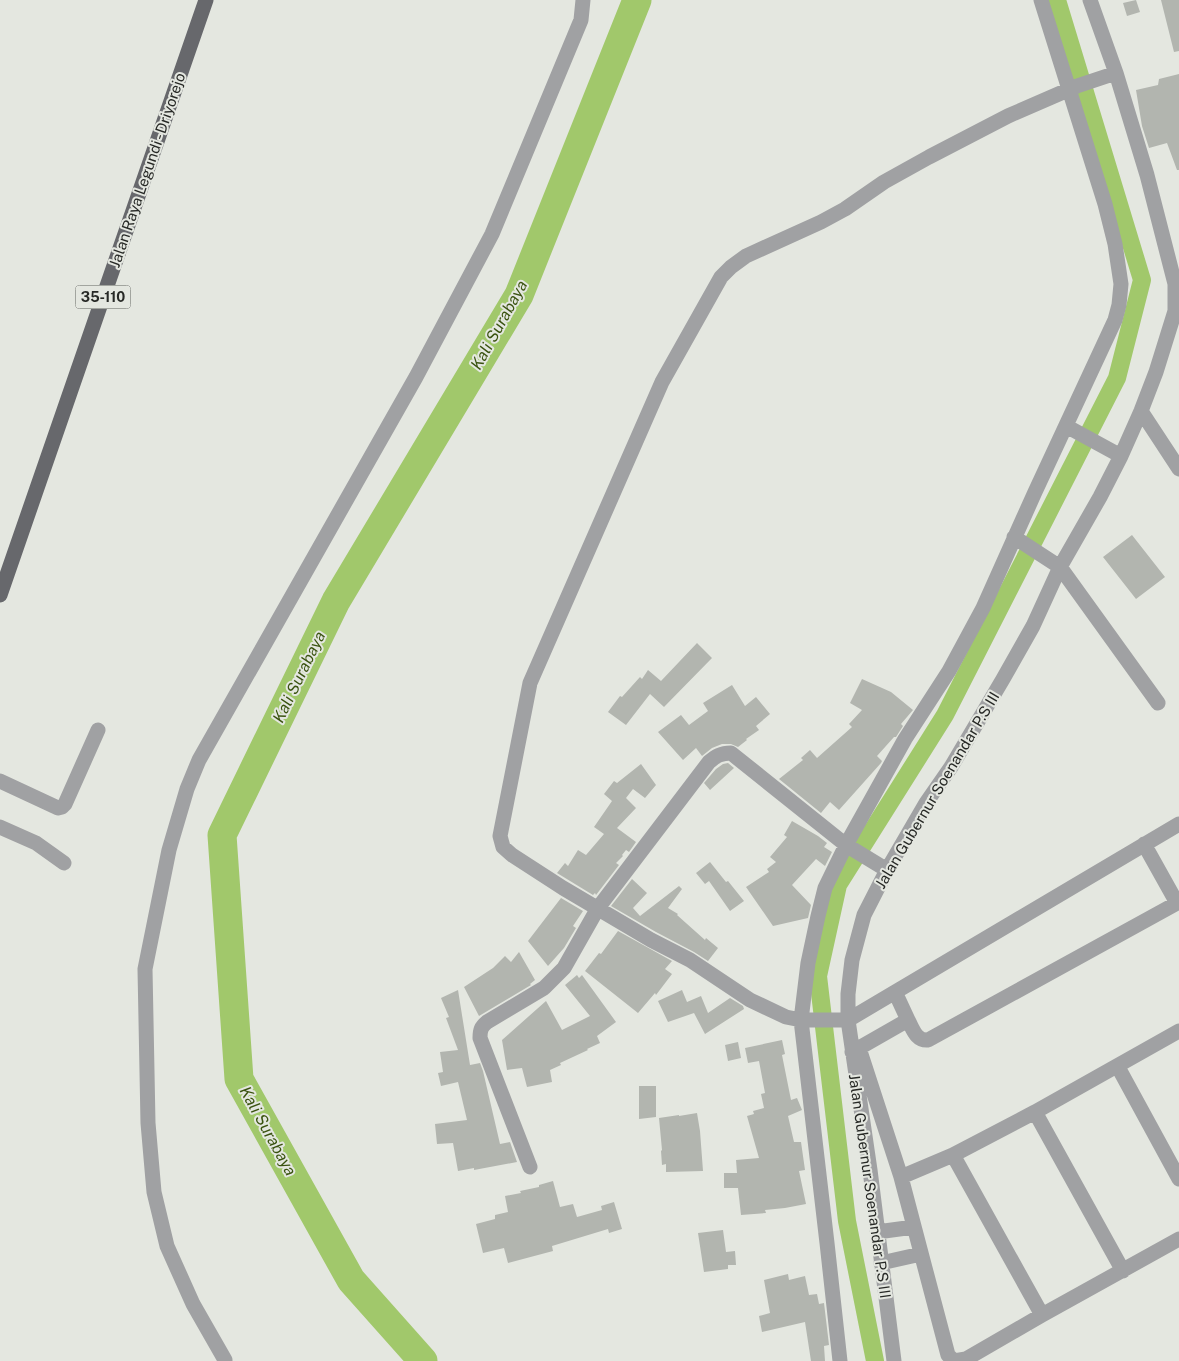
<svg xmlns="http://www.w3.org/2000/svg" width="1179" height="1361" font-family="'Public Sans',sans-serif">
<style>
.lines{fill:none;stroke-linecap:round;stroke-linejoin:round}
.canal{stroke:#a1c86b;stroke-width:18}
.river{stroke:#a1c86b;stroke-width:29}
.building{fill:#b2b5af}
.minor{stroke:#a0a1a3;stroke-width:15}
.major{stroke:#67686c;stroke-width:15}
.labels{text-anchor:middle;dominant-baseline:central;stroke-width:4;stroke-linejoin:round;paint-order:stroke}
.shield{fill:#e4e7e0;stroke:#60625e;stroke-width:1}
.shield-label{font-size:14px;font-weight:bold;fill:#272926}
.street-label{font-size:15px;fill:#272926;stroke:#e4e7e0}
.water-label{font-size:16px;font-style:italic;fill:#3a5310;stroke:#e4e7e0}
</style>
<rect width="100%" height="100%" fill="#e4e7e0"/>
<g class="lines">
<path class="canal" d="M875,1361L847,1221L818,976L838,885L945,715L1117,378L1142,280L1057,0"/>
<path class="river" d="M423,1361L351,1280L239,1079L222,835L336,601L519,295L637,0"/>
</g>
<path class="building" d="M1136,0L1140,12L1127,16L1123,3Z
M1161,0H1179V51L1174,52Z
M1179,74V170H1177L1167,143L1149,148L1142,126L1136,90L1158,85L1159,79Z
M1132,535L1165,577L1136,599L1103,557Z
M697,643L712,658L664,707L650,694L626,725L608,712L620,696L622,697L640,677L642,679L648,670L661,681Z
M862,679L891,692L913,710L901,724L903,726L896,737H894L877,756L882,761L881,763L839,810L830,802L821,813L779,779L803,760L801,758L810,750L817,758L852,727L849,724L862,710L850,703Z
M732,685L745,706L756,697L770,714L756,726L759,730L746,739L747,740L738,747L731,744H722L712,748L702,756L696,748L683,760L658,732L681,715L689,725L708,711L703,703Z
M728,763L734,768L710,790L704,783L716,769L723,764Z
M641,764L656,785L645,798L633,789L626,798L636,808L617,828L636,842L629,852L626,850L622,855L623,856L616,863L619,865L596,895L595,893L593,895L557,873L565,863L568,866L578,850L586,855L604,834L594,827L612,801L604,794L614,781L617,783Z
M792,821L818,836L827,843L824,847L832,852L825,866L816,859L792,885L811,905L808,918L773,926L746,887L769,872L767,869L776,862L770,857L787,837L784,835Z
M710,862L726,882L728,881L744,901L730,911L709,881L705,884L696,873Z
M632,879L647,893L633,908L640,916L679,886L682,889L668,908L678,914L677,915L705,940L706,938L718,948L708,961L694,952L656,932L611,906Z
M561,898L583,911L573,926L576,928L564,948L548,966L528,941Z
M618,931L672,961L665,969L672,974L656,995L655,993L638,1013L585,971L599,953L601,954Z
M519,952L535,980L530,984L531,985L479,1016L464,987L493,968L505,956L511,962Z
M577,975L579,978L582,975L616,1022L597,1036L600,1043L587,1049L588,1050L560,1063L561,1065L550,1070L552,1082L527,1087L522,1068L507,1070L502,1040L546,1001L562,1030L590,1016L565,985Z
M458,990L470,1065L480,1063L483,1071L500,1144L510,1142L517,1162L474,1170V1168L458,1171L453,1143L437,1144L435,1124L467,1120L458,1082L441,1086L438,1073L443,1072L440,1052L458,1050L446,1018L449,1017L441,998Z
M682,990L687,1002L701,996L708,1013L730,998L743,1006L744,1009L705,1034L694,1013L668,1022L658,1001Z
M782,1040L785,1054L782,1055L791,1100L797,1098L802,1110L788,1116L794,1142H801L805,1170L799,1171L806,1204L785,1208L765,1210L766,1213L741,1215L738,1188H724V1173H737L736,1160L759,1158L747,1116L754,1114L753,1111L764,1108L761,1094L765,1093L759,1061L748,1063L745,1048Z
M738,1042L741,1058L728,1061L725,1045Z
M639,1086H656V1117L639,1119Z
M697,1113L700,1131L703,1171L666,1172V1164L662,1165L661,1151L662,1150L659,1118L679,1115V1116Z
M553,1181L560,1207L573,1204L577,1217L602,1210L601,1206L614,1202L622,1229L609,1233L608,1229L552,1246L553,1251L508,1263L504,1248L483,1253L476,1224L495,1219V1215L508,1212L505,1196L521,1193L520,1191L539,1187V1185Z
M723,1230L726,1252L735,1251L736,1265H728V1269L704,1272L698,1233Z
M788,1274L789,1280L805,1276L809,1295L817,1294L819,1304L824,1303L829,1345L824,1346L825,1361H811L805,1322L762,1332L759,1316L770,1313L764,1280Z"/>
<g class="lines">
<path class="minor" d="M1116,73L1077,86L1008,116L929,157L884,182L845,209L821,222L746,256L731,267L721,277L662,382L530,683L500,836L503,847L512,855L563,888L651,940L690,960L750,1000L786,1017L801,1020H848L1179,824
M1141,411L1179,469
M1066,426L1121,456
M1014,537L1060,567L1158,703
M0,781L58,808L62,807L65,804L98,730
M0,827L36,843L64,863
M1144,844L1177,903
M895,992L908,1020
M1179,1031L1035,1112L953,1155L901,1177L948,1355L954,1361L966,1359L1042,1315L1179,1239
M859,1048L901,1177
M852,1052L908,1020C913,1029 916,1041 928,1040L1179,902
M1118,1067L1179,1179
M1035,1112L1123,1271
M953,1155L1042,1315
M530,1167L480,1038C480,1030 481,1027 487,1022L544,988L564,968L598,908L709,762C716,756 721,753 731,753L846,845L887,870
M877,1232L914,1227
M881,1263L921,1254
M225,1360L193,1304L167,1246L154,1192L148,1123L145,969L169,850L187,789L199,760L416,377L492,234L581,20L583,0
M840,1361L827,1243L801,1020L808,963L818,916L825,888L846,845L905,739L949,671L983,608L1035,492L1115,320L1119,305L1121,284L1115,244L1105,204L1041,0
M894,1361L870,1170L848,1020V994L852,960L864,915L887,870L926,803L951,767L1003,679L1033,626L1060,567L1100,497L1121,456L1141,411L1156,372L1175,311V284L1147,175L1116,73L1090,0"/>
<path class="major" d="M0,595L206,0"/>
</g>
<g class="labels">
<rect class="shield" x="75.5" y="285.5" width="55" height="23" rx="4"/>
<g class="shield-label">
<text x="103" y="297">35-110</text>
</g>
<g class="street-label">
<text transform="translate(147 170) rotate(-71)">Jalan Raya Legundi - Driyorejo</text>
<text transform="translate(937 790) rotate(-59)">Jalan Gubernur Soenandar P.S III</text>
<text transform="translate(870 1186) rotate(82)">Jalan Gubernur Soenandar P.S III</text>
</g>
<g class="water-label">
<text transform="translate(499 325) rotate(-61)">Kali Surabaya</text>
<text transform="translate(299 677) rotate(-64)">Kali Surabaya</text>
<text transform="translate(268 1131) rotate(61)">Kali Surabaya</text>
</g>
</g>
</svg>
